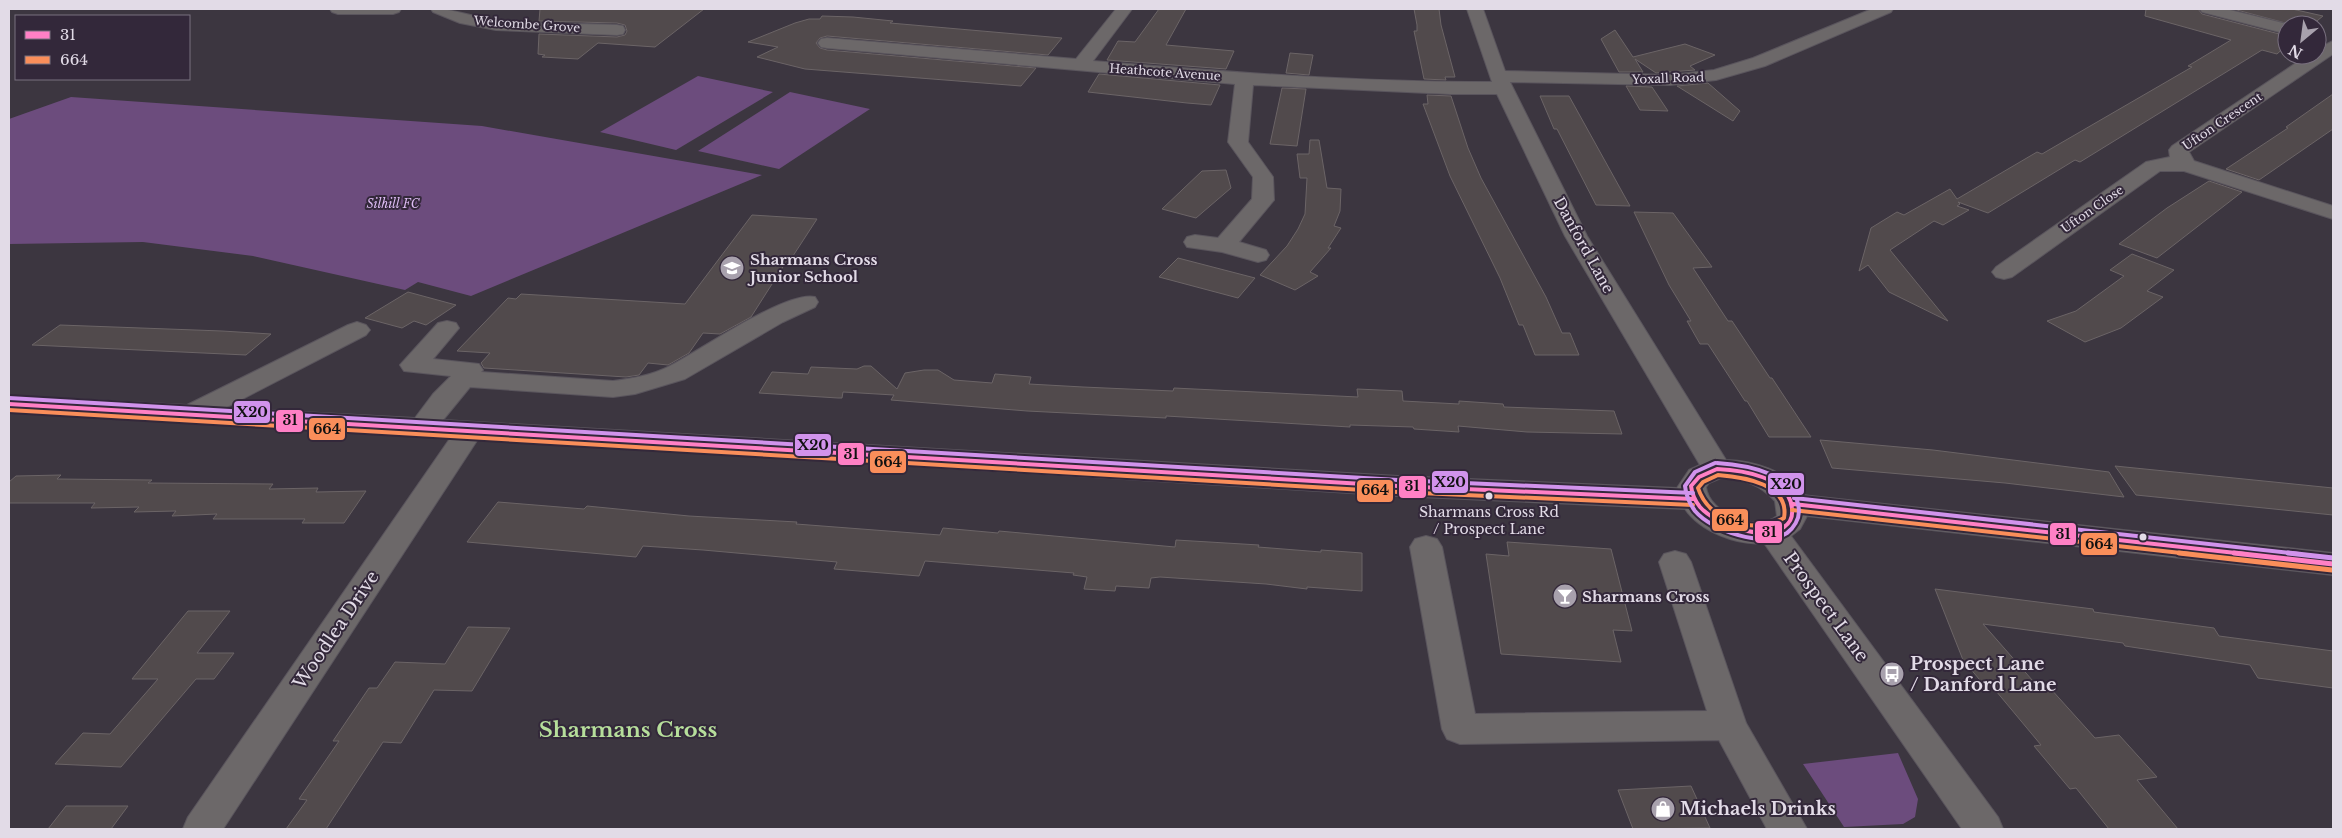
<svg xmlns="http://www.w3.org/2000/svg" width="2342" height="838" font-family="'Libre Baskerville',serif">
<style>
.green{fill:#6c4c7d}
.building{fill:#514a4c;stroke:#6b6466}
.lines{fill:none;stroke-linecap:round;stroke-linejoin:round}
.minor-casing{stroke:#5a555d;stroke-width:2}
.minor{fill:#6c6869;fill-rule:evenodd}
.bus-1-far1-casing{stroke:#33283a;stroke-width:8}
.bus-1-casing{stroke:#33283a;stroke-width:9}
.bus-2-far1-casing{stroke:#33283a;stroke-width:8}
.bus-2-casing{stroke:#33283a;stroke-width:9}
.bus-3-far1-casing{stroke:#33283a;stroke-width:8}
.bus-3-casing{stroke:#33283a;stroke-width:9}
.bus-1-far1{stroke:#ff80c5;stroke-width:4}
.bus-1{stroke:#ff80c5;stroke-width:5}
.bus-2-far1{stroke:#fa8e5a;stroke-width:4}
.bus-2{stroke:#fa8e5a;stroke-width:5}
.bus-3-far1{stroke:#d193ec;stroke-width:4}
.bus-3{stroke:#d193ec;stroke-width:5}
.bus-dot{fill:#e2dbe7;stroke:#33283a;stroke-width:2}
.labels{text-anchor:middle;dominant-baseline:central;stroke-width:4;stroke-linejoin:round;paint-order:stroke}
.far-street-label{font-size:12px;fill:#e2dbe7;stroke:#33283a}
.far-park-label{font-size:12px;font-style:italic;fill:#dfbdf5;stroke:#33283a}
.bus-label{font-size:14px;fill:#e2dbe7;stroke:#33283a}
.street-label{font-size:15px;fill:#e2dbe7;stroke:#33283a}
.poi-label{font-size:15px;font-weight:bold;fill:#e2dbe7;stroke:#33283a;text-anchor:start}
.near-street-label{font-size:18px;fill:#e2dbe7;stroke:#33283a}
.near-poi-label{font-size:18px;font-weight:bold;fill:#e2dbe7;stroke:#33283a;text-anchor:start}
.near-quarter-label{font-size:21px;font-weight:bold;fill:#b6de9b;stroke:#33283a}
.line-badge{stroke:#33283a;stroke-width:2}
.pale-badge-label{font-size:14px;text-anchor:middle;font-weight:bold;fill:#111}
</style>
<rect width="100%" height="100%" fill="#3c3640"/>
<path class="green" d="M698,76L773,92L676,150L600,132Z
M790,92L870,109L779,169L698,151Z
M71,97L482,126L762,175L471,296L418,282L405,290L253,256L143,242L9,244V119Z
M1898,753L1918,799L1915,817L1903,824L1844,827L1803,764Z"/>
<path class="building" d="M540,9H704L655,47L598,43L578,59L542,57L545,55L538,54L539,34L617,37L625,35L627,31L625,25L617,23L539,21Z
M1159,9H1186L1166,45L1234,51L1226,69L1107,60L1118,41L1135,42Z
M1414,9H1439L1441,25L1455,77H1445L1446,80L1424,79L1414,31H1417V25Z
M2146,9H2198L2202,14L2287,36V45L2277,54L2262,50L2080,162L2075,160L1988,213L1958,202L1960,204L1957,206L1969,210L1943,225L1934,221L1890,250L1948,321L1889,292L1868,265L1859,271L1871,228L1897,212L1904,215L1950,189L1957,199L2037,152L2042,154L2054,147L2192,67L2188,66L2231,40L2145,16Z
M2233,9H2292L2323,16L2312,25H2293Z
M822,16L853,17L893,21L890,23L1062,38L1048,55L827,36L820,38L816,43L820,48L827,50L1036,68L1021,86L805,69L757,57L778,47L748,42L795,23L809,19H820Z
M1615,30L1633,57L1685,44L1715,55L1690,66L1695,70L1656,73L1635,59L1643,72H1619L1601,39Z
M1290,53L1313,55L1309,75L1286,73Z
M1099,74L1220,85L1211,105L1187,103L1088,92Z
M1708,83L1740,111L1733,121L1677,86Z
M1626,86L1652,87L1668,111L1640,110Z
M1282,88L1306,89L1297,146L1270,144Z
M2333,94V129L2259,180L2226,169L2288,128L2286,127Z
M1427,95L1451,96L1468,148L1481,178L1546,297L1562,333H1570L1579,355H1535L1523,325H1519L1500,278L1450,176L1423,104H1428Z
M1540,96H1569L1630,206L1596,205L1557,129H1554Z
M1310,140H1319L1327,188L1341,189L1340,211L1334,226L1341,228L1328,248H1331L1310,272L1318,276L1295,290L1260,275L1287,246L1298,229L1305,214L1307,178H1300L1297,154H1309Z
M1226,170L1231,188L1196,218L1162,209L1202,171Z
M2209,181L2242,192L2157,258L2119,244L2167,208Z
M1634,212L1673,213L1712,267L1693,268L1728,321H1732L1770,378H1772L1811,437H1769L1747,401H1745L1708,344H1700L1687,321H1691L1669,285Z
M752,215L817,219L791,259H788L751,317L720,334L703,333L689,353L668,365L648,363L639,375L626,377L484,368L481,363L490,353L457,351L508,298L516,299L521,294L685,304Z
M2132,254L2174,270L2147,291L2163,297L2121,328L2085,342L2047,321L2076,311L2124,276L2110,270Z
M1178,258L1255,278L1238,298L1159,277Z
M408,292L456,305L426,325L414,321L402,328L365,318Z
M60,325L222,331L271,334L246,355L32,345Z
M864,366H871L897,389L905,373L924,370H938L954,380L992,383L995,374L1031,377L1029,384L1083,387L1173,391L1174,388L1358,397L1357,389L1402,391L1403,401L1459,404V401L1503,404L1504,407L1614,411L1622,434L1527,432L1458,426L1459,432L1414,429L1413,427L1350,425V427L1166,416V418L1027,411L891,400L894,395L843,392L842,398H838L759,393L772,372L808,374L811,367L857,369Z
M1820,440L1933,450L2109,472L2124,497L2005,483L1832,468Z
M2115,466L2333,488V515L2136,495Z
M61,475L57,479L152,480L148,483L273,484L269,489L318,488L316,492L366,491L344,523H302L305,519H213L217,514L172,516L176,511L134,512L139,507L91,508L95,503H9V482L16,476Z
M498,502L584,509L587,506L689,516L797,522L796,524L940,535L943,528L998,533L999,531L1175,547L1176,540L1259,545L1258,547L1321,552V550L1362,553V591L1307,587V589L1266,584L1160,577L1151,578L1149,588L1116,586L1115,591L1084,589L1087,577L1073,575L1074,573L925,561L919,576L834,569L837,562L703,550L643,546L636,557L467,542Z
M1507,542L1611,549L1632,631L1613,630L1621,662L1501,654L1486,554L1509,556Z
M1935,589L2093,609L2094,612L2214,628L2219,636L2333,651V688L2258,678L2250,665L2125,646L2123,643L1983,624L2040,689L2050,688L2095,738L2119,735L2157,777L2137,780L2178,829H2109L2076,788L2070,789L2034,746L2041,745L1991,685L1985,686L1963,660Z
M188,611H230L197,653H234L214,679H196L121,767L55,764L83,733L110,734L158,679H132Z
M468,627L510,628L472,691L434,690L401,743L383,742L326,829H286L307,800L299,799L339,741H333L369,688H377L395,662L445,664Z
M1691,786L1710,828L1633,829L1618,790Z
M66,806H128L111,829H48Z"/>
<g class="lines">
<defs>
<path id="minor" d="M330,9H401L399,12L393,14H338L332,12Z
M431,9C453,8 472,17 494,20C534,25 577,23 617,25L623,26L625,30L623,34L617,35L496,30L460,23L433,12Z
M1116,9H1132L1093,61C1226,72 1359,82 1492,82L1467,9H1483L1505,71L1670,75L1714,70L1753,58L1872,9H1893L1891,12L1765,66L1716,80L1670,85L1510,82L1587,236L1726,460C1754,461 1786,470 1802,495L2333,553V575L1807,516L1800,529L1791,536L1998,817L2003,829H1962L1764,543C1737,546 1700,531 1685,509L1398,496L478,439L223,829H183L188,817L451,437L9,412V396L187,405L348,325L357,322L366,325L370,330L366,335L225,408L415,418L433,394L451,376L404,371L400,365L438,323L447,321L456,323L459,328L433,359L479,364L483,370L481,372L613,381C631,379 652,375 668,367C698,352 786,290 815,297L818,302L815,307L783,322L685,379L635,394L613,397L470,387L443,420L1398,476L1677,488L1689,470L1700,465L1565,236L1497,94H1450L1253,85L1248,142L1273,177L1274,200L1239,242L1266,250L1269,255L1266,260L1258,262L1222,252L1187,247L1184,242L1187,237L1195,235L1218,238L1252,199L1253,177L1228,142L1235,84L827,48L821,47L818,43L821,39L827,38L1076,59ZM1721,478C1743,479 1760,484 1775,501L1777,516C1756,533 1709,513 1706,487L1709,483Z
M2200,9H2226L2291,25H2287V34L2202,12Z
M2333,41V54L2189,152L2194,161L2333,206V219L2184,171H2160L2012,277L2004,279L1996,277L1992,272L1996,267L2146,162L2170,157L2169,150L2172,146L2308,55H2317V49Z
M1426,536L1437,539L1442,547L1475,714L1707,711L1659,562L1664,554L1675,551L1686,554L1691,562L1746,723L1807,829H1767L1719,740L1460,744L1447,739L1442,729L1410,547L1415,539Z"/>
</defs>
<use href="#minor" class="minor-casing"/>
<use href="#minor" class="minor"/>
<defs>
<path id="bus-1-far1" d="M9,404L1398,486L1693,499
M1717,469C1742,470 1789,477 1792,508C1793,516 1790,523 1784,527C1763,542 1715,524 1700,507C1695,501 1692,494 1691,486L1699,477Z
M1793,504L2245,554"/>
<path id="bus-1" d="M2234,553L2333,564"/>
<path id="bus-2-far1" d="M9,410L1398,492L1693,505
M1718,475C1744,477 1790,484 1784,518C1754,535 1709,522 1698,488L1703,482Z
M1792,510L2190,554"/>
<path id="bus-2" d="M2179,553L2332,570"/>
<path id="bus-3-far1" d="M9,398L1398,480L1693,493
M1715,463L1695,472L1685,486C1686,495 1689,503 1695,511C1712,531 1763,548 1787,533C1794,528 1799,519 1799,511C1797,473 1747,465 1717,463
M1794,498L2299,554"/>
<path id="bus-3" d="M2288,553L2333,558"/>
</defs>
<use href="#bus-1-far1" class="bus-1-far1-casing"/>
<use href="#bus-1" class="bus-1-casing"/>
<use href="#bus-2-far1" class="bus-2-far1-casing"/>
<use href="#bus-2" class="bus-2-casing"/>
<use href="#bus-3-far1" class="bus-3-far1-casing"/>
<use href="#bus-3" class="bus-3-casing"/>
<use href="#bus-1-far1" class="bus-1-far1"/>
<use href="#bus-1" class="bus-1"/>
<use href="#bus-2-far1" class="bus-2-far1"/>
<use href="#bus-2" class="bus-2"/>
<use href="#bus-3-far1" class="bus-3-far1"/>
<use href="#bus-3" class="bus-3"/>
</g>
<defs>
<symbol id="school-disc" viewBox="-11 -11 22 22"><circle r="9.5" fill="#a8a1ad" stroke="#33283a"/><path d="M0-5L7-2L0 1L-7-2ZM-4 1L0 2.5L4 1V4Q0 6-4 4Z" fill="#fff"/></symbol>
<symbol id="bar-disc" viewBox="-11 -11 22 22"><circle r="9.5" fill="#a8a1ad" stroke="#33283a"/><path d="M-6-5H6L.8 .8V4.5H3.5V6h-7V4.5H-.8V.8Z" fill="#fff"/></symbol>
<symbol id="bus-disc" viewBox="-11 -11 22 22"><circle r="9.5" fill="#a8a1ad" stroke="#33283a"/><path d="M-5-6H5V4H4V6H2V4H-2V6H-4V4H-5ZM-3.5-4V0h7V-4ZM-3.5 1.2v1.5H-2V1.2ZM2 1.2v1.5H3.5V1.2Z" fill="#fff"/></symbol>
<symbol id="shop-disc" viewBox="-11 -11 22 22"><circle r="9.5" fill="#a8a1ad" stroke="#33283a"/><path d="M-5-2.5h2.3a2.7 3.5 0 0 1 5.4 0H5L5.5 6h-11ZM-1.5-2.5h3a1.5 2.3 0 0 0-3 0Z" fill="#fff"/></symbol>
</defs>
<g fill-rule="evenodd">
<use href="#school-disc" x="718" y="254" width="28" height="28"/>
<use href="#bar-disc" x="1551" y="582" width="28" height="28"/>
<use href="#bus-disc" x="1878" y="660" width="28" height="28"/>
<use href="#shop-disc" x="1649" y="795" width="28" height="28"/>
</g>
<g class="bus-dot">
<circle cx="1489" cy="496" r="4.5"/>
<circle cx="2143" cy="537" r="4.5"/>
</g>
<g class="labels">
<g class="far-street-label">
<text transform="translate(527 24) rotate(4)">Welcombe Grove</text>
<text transform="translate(1165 72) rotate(4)">Heathcote Avenue</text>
<text transform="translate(1668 78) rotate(-2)">Yoxall Road</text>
<text transform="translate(2222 121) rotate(-34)">Ufton Crescent</text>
<text transform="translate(2092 209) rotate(-35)">Ufton Close</text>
</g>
<g class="far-park-label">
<text x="393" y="203">Silhill FC</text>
</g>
<g class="bus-label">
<text x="1489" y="512">Sharmans Cross Rd<tspan x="1489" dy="17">/ Prospect Lane</tspan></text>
</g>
<g class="street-label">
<text transform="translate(1584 245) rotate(61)">Danford Lane</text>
</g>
<g class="poi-label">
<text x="750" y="259">Sharmans Cross<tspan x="750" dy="17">Junior School</tspan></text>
<text x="1582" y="596">Sharmans Cross</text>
</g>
<g class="near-street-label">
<text transform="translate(1826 607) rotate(54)">Prospect Lane</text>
<text transform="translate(336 630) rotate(-56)">Woodlea Drive</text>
</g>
<g class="near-poi-label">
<text x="1910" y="664">Prospect Lane<tspan x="1910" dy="21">/ Danford Lane</tspan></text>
<text x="1680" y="809">Michaels Drinks</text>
</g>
<g class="near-quarter-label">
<text x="628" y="730">Sharmans Cross</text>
</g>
</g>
<g class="line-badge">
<rect x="233" y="400" width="38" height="24" rx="5" fill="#d193ec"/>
<rect x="275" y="409" width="29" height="24" rx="5" fill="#ff80c5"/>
<rect x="308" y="417" width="38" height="24" rx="5" fill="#fa8e5a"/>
<rect x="794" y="433" width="38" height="24" rx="5" fill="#d193ec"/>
<rect x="837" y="442" width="28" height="24" rx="5" fill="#ff80c5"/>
<rect x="869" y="450" width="38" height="24" rx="5" fill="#fa8e5a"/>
<rect x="1431" y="470" width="38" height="24" rx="5" fill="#d193ec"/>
<rect x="1767" y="472" width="38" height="24" rx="5" fill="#d193ec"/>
<rect x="1398" y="475" width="29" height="24" rx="5" fill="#ff80c5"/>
<rect x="1356" y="479" width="38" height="24" rx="5" fill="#fa8e5a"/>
<rect x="1711" y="508" width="38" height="24" rx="5" fill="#fa8e5a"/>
<rect x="1754" y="520" width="29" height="24" rx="5" fill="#ff80c5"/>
<rect x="2049" y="522" width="28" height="24" rx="5" fill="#ff80c5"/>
<rect x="2080" y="532" width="38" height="24" rx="5" fill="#fa8e5a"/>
</g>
<g class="pale-badge-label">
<text x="252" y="417">X20</text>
<text x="290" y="425">31</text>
<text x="327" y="434">664</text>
<text x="813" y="450">X20</text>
<text x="851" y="459">31</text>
<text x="888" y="467">664</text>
<text x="1450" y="487">X20</text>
<text x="1786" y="489">X20</text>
<text x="1412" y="491">31</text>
<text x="1375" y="495">664</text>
<text x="1730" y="525">664</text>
<text x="1769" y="537">31</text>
<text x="2063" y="539">31</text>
<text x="2099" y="549">664</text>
</g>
<rect width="2342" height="838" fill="none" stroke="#e2dbe7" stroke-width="20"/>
<rect x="15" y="15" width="175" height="65" fill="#33283a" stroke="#79707f"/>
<rect x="25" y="31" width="25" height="8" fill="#ff80c5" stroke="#79707f"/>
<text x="60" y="40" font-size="15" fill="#e2dbe7">31</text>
<rect x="25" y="56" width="25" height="8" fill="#fa8e5a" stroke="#79707f"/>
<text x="60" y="65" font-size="15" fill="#e2dbe7">664</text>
<g transform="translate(2302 40) rotate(209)"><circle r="24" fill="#33283a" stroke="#79707f"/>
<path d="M0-4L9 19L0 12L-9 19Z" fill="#a8a1ad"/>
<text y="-8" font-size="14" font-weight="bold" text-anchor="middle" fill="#e2dbe7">N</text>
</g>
</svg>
